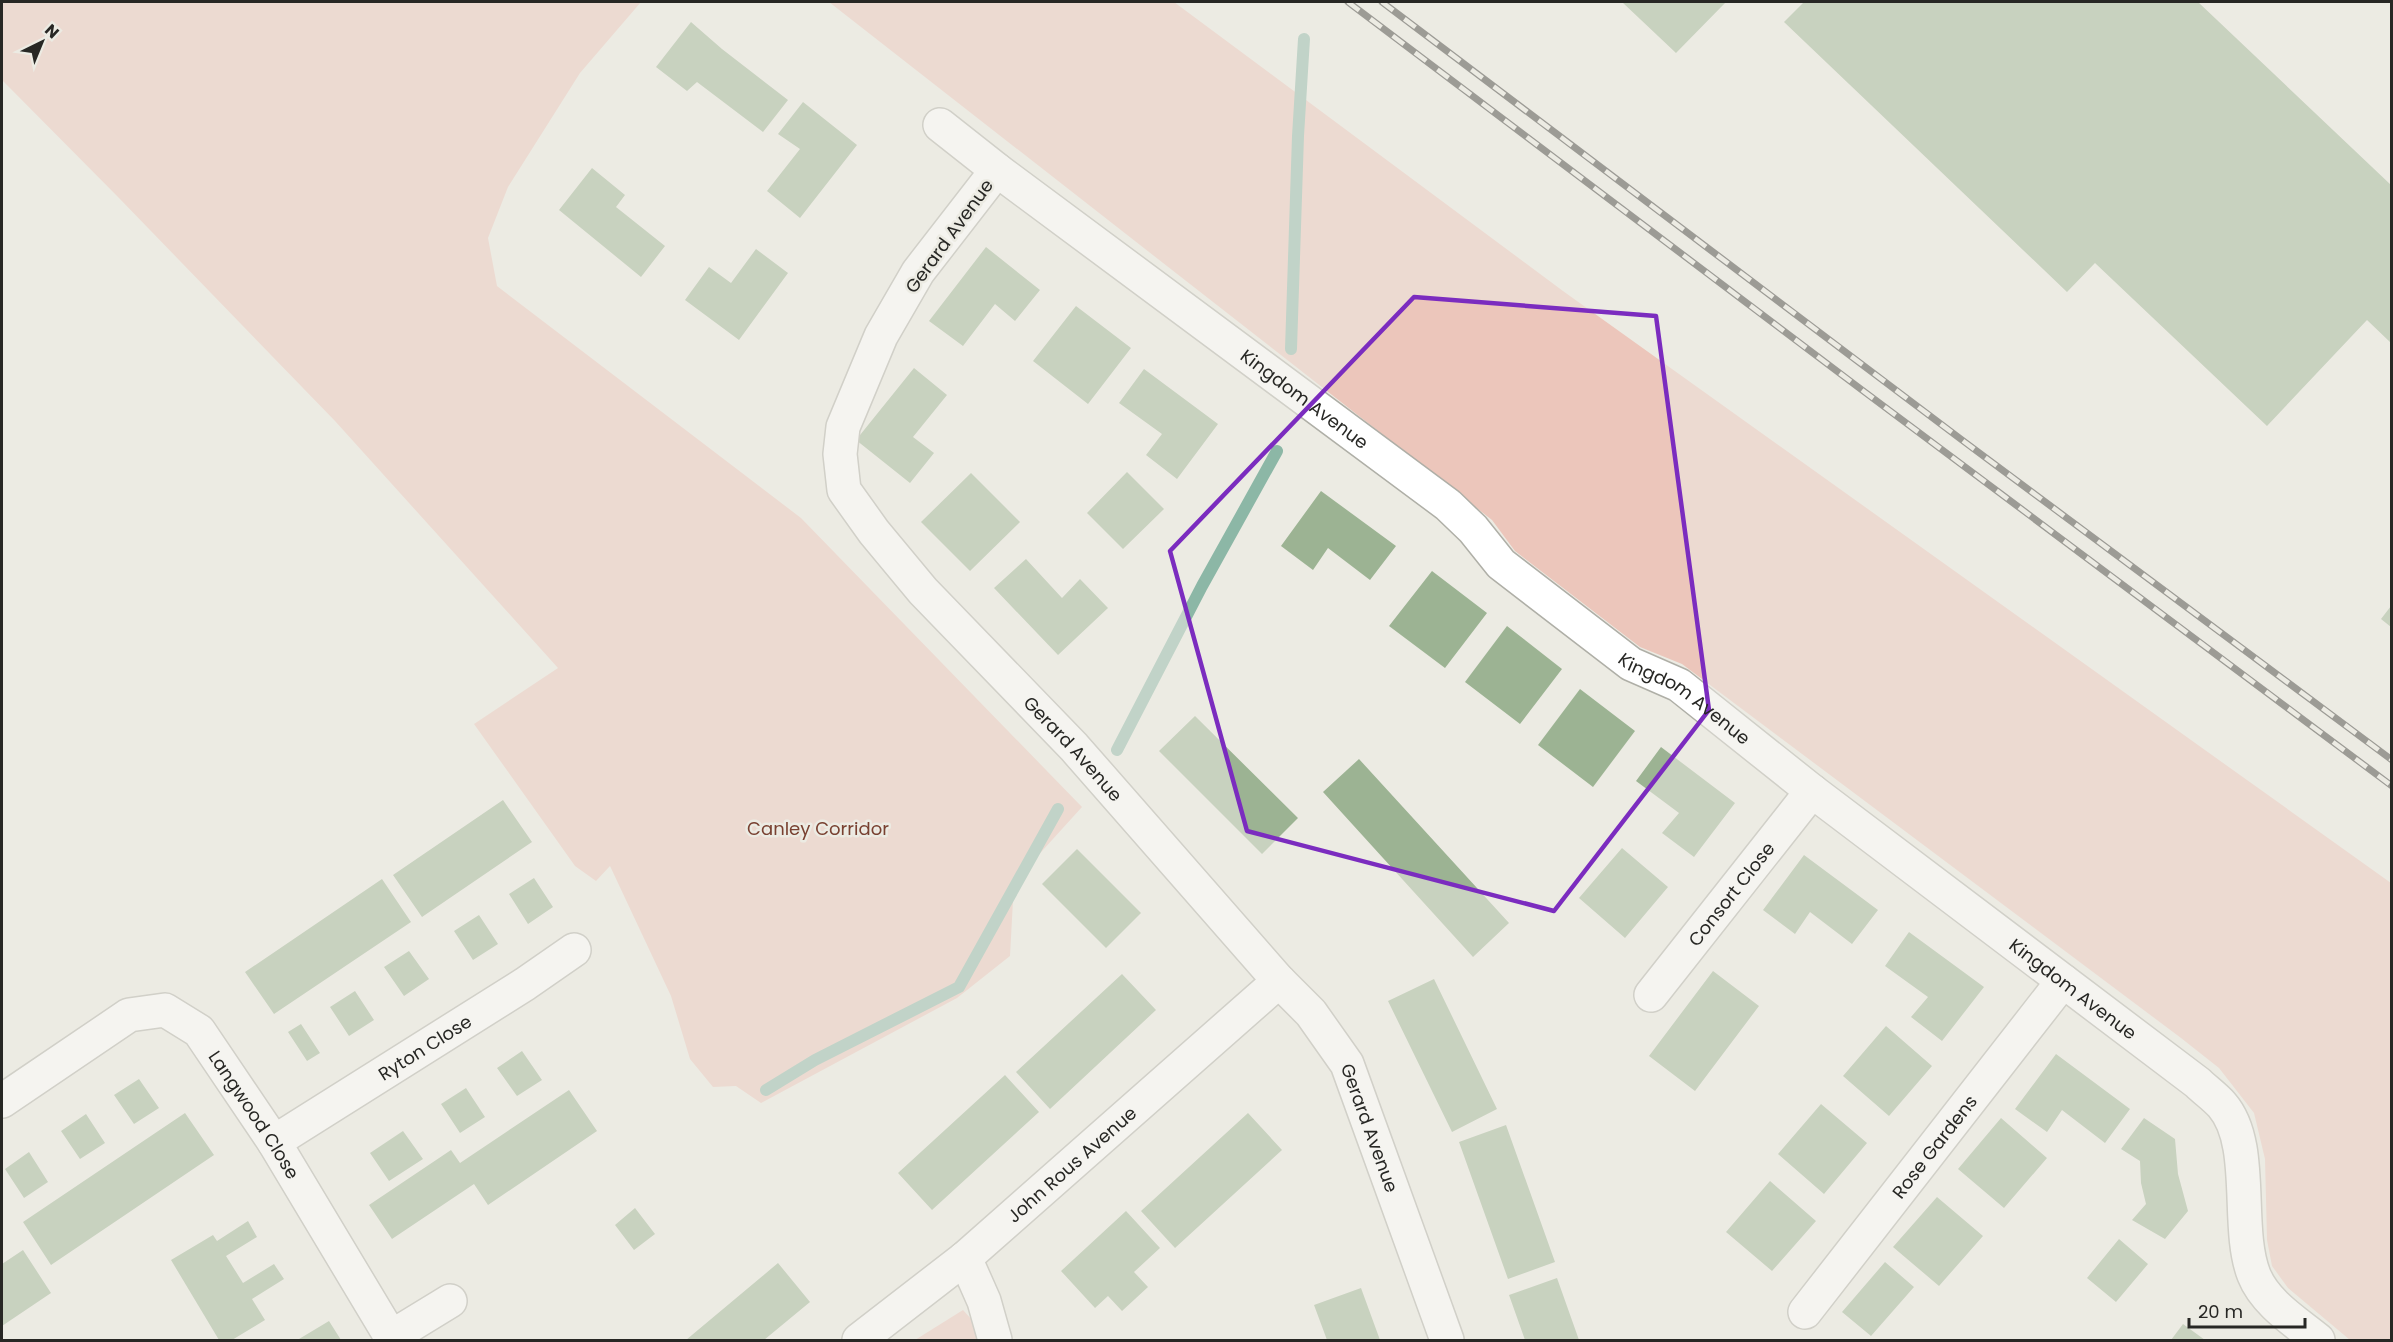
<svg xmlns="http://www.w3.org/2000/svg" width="2393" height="1342" font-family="Poppins,sans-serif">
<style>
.green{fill:#ecc6bb}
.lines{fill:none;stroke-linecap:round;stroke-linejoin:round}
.stream{stroke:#8cb7a6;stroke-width:12}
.building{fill:#9cb393}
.minor-casing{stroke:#afafa7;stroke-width:36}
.minor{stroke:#fff;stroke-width:33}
.rail-casing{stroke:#3b3b37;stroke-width:7}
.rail{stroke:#ecebe3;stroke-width:4.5;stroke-dasharray:14;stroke-linecap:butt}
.marked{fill:none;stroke:#7b2cbf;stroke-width:4.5;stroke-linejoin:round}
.labels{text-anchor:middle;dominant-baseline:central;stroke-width:5;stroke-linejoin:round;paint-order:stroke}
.street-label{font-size:18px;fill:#272724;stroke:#ecebe3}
.park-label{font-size:18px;fill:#794131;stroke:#ecebe3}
</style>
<rect width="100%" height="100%" fill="#ecebe3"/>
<path class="green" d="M2,2H641L580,73L508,187L488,238L497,286L801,518L1082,807L1014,882L1010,956L957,998L761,1103L736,1086L713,1087L690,1059L671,996L610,866L596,881L575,866L474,724L558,668L335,421L118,197L2,80Z
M829,2H1174L1563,291L2391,883V1340H2350L2288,1288L2272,1266L2267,1240L2265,1159L2254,1113L2219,1068L2181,1038L1682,664L1640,647L1515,551L1492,520Z
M963,1310L973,1321L979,1340H915Z"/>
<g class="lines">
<path class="stream" d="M1291,349L1298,136L1304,39
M1117,750L1202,586L1277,451
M766,1090L815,1060L959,987L1058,809"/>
</g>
<path class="building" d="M1622,2H1726L1676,53Z
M1804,2H2198L2391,185V343L2367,320L2267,426L2095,263L2067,292L1784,22Z
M691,22L722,49L788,100L763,132L697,82L687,91L656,67Z
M803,102L857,145L800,218L767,191L800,149L778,134Z
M592,168L625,195L616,207L665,246L641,277L559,210Z
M986,247L1040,290L1015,321L995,304L963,346L929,321Z
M756,249L788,273L739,340L685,300L709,267L731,283Z
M1076,306L1131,348L1088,404L1033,361Z
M914,368L947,395L913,437L934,453L910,483L856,440Z
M1144,369L1218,424L1177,479L1146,455L1162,434L1119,403Z
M1127,472L1164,509L1123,549L1087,513Z
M971,473L1020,522L970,571L921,522Z
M1321,491L1396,546L1370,580L1328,548L1313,570L1281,546Z
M1026,559L1062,598L1080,579L1108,608L1058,655L994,588Z
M1432,571L1487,613L1445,668L1389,626Z
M2391,606V627L2381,619Z
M1507,626L1562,669L1520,724L1465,682Z
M1580,689L1635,731L1593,787L1538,745Z
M1195,716L1298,818L1262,854L1159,751Z
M1661,747L1735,803L1694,857L1662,833L1679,813L1636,781Z
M1359,759L1509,923L1473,957L1323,792Z
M503,800L532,842L422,917L393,875Z
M1622,848L1668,887L1625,938L1579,898Z
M1077,849L1141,913L1106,948L1042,884Z
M1804,855L1878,910L1852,944L1810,912L1795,934L1763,910Z
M534,878L553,907L528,924L509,894Z
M382,879L411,922L274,1014L245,972Z
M479,915L498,944L473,960L454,931Z
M1909,932L1984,987L1942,1041L1911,1017L1928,997L1885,966Z
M409,951L429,979L404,996L384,967Z
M1713,971L1759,1006L1695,1091L1649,1056Z
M1122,974L1156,1010L1050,1109L1016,1072Z
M1434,979L1497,1109L1452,1132L1388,1001Z
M355,991L374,1020L349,1036L330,1007Z
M301,1024L320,1053L307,1061L288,1032Z
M1886,1026L1932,1066L1889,1116L1843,1076Z
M522,1051L542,1080L517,1096L497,1068Z
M2056,1054L2130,1109L2105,1143L2062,1110L2047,1132L2015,1109Z
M1005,1075L1039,1112L932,1210L898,1173Z
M139,1079L159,1108L134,1124L114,1095Z
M466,1088L485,1117L460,1133L441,1104Z
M569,1090L597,1131L488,1205L474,1184L392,1239L369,1205L451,1150L460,1163Z
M1821,1104L1867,1143L1824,1194L1778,1154Z
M185,1113L214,1155L51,1265L23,1222Z
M1248,1113L1282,1150L1175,1248L1141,1211Z
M86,1114L105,1143L80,1159L61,1131Z
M2001,1118L2047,1158L2004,1208L1958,1169Z
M2144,1118L2175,1139L2178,1174L2188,1211L2165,1239L2132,1220L2146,1204L2141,1183L2140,1161L2121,1149Z
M1506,1125L1555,1262L1508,1279L1459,1142Z
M403,1131L423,1159L389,1181L370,1153Z
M29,1152L48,1182L24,1198L5,1169Z
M1770,1181L1816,1221L1772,1271L1726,1232Z
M1937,1197L1983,1236L1939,1286L1893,1247Z
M635,1208L655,1234L634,1250L615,1225Z
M1126,1211L1160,1248L1134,1272L1148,1287L1122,1311L1108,1296L1095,1308L1061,1271Z
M248,1221L257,1237L226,1256L243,1283L274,1264L284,1279L252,1299L265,1320L232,1340H219L171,1260L213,1235L217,1241Z
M2119,1239L2148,1264L2116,1302L2087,1278Z
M23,1250L51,1293L2,1326V1264Z
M1885,1262L1914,1287L1871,1336L1842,1312Z
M778,1263L810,1302L764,1340H686Z
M1557,1278L1579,1340H1525L1509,1295Z
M1361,1288L1380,1340H1327L1314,1305Z
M329,1321L341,1340H300L299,1339Z
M2183,1324L2205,1340H2171Z"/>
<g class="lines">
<defs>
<g id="minor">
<path id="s1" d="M940,125L997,170L1448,505L1473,529L1501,564L1631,664L1679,685L1812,791L2198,1083C2205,1090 2215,1097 2222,1105C2256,1144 2235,1227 2254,1275C2265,1303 2296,1322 2318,1340"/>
<path id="s2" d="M997,170L918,272L881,336L843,427L840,454L844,490L874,532L923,591L1074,747L1279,981L1311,1013L1347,1064L1447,1340"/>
<path id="s3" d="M1651,995L1812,791"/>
<path id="s4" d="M2,1101L129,1015L165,1010L199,1031L274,1142L391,1337L450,1301"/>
<path id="s5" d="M274,1142L525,984L574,950"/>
<path d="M965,1258L984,1301L995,1340"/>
<path id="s6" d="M1805,1312L2063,981"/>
<path id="s7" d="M859,1340L965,1258L1279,981"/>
</g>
</defs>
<use href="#minor" class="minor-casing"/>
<use href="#minor" class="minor"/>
<defs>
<path id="rail" d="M1348,2L1858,387L2392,786
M1382,2L1962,440L2392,760"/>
</defs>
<use href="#rail" class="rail-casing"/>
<use href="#rail" class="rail"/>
</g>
<path d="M0 0H2393V1342H0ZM1414,297L1656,316L1709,710L1554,911L1247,831L1170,551Z" fill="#ecebe3" fill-opacity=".55" fill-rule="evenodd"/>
<path class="marked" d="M1414,297L1656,316L1709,710L1554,911L1247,831L1170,551Z"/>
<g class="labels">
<g class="street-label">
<text transform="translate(949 236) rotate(-54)">Gerard Avenue</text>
<text stroke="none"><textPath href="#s1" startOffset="456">Kingdom Avenue</textPath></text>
<text stroke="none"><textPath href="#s1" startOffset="942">Kingdom Avenue</textPath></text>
<text stroke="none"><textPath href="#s2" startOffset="711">Gerard Avenue</textPath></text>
<text stroke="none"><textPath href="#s3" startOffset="129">Consort Close</textPath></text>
<text stroke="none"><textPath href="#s1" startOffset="1428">Kingdom Avenue</textPath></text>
<text stroke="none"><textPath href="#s5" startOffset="178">Ryton Close</textPath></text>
<text stroke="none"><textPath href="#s4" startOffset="330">Langwood Close</textPath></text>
<text stroke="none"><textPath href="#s2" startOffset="1197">Gerard Avenue</textPath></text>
<text stroke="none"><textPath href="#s6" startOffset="210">Rose Gardens</textPath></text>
<text stroke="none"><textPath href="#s7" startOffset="276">John Rous Avenue</textPath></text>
</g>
<g class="park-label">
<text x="818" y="828">Canley Corridor</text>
</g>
</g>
<rect width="2393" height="1342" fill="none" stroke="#272724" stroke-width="6"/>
<g transform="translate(42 42) rotate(43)" stroke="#ecebe3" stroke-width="4.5" paint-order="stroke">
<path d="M0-4.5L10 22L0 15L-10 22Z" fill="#272724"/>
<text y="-9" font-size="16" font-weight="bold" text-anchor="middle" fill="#272724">N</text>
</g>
<path d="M2189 1318v9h116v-9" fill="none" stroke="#272724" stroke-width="3"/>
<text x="2198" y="1318" font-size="18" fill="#272724" stroke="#ecebe3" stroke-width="4.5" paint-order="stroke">20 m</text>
</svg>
